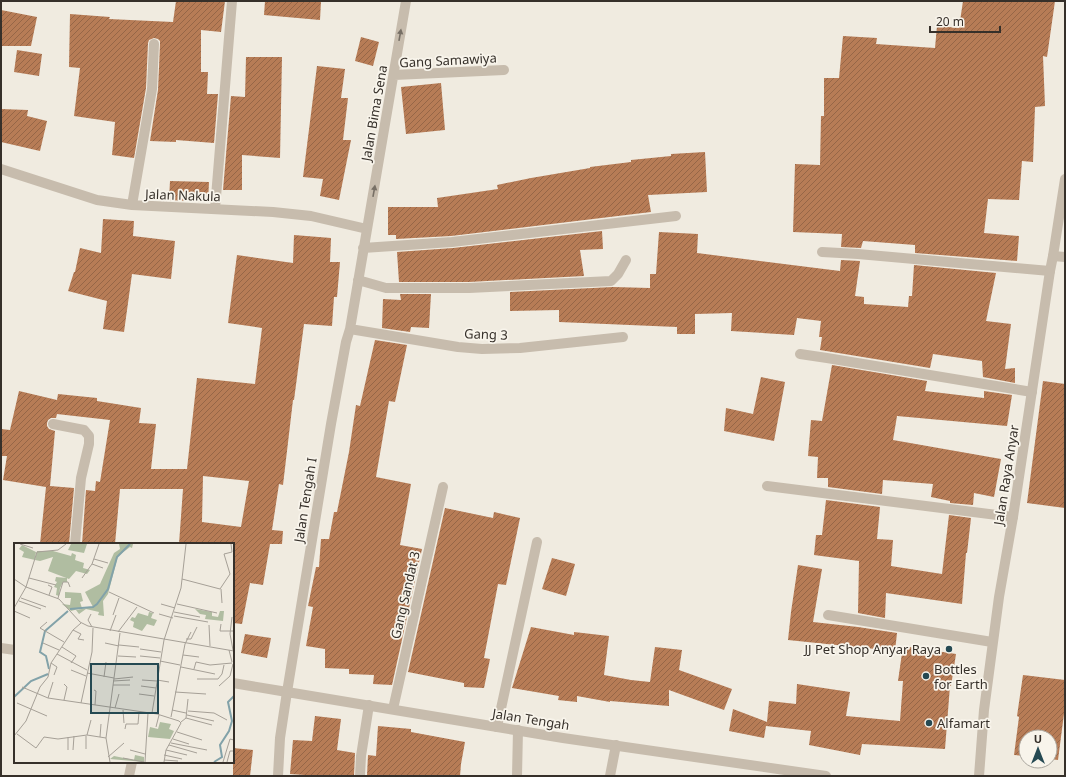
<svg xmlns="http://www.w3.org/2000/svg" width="1066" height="777" font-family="'Noto Sans',sans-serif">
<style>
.building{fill:url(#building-hatch);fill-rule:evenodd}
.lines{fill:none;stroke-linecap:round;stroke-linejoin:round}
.service{stroke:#c7bcad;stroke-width:10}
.minor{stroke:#c7bcad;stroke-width:10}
.tertiary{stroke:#c7bcad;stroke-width:10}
.oneway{fill:#776f65}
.poi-dot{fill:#254952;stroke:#f8f4eb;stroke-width:1.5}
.labels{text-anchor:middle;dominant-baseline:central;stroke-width:3.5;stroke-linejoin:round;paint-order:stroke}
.street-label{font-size:13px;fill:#36302a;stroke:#f8f4eb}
.poi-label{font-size:13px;fill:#36302a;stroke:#f8f4eb;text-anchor:start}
.inset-river{fill:none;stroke:#82a2a9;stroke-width:2}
.inset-road{fill:none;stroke:#a6a097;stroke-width:1}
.view{fill:#254952;fill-opacity:0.15;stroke:#254952;stroke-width:2}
.inset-edge{fill:none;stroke:#36302a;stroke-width:2}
</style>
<defs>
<pattern id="building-hatch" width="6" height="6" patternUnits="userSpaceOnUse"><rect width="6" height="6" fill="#b77c56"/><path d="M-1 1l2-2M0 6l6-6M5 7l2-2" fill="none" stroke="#966647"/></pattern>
</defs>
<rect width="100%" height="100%" fill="#f0ebe0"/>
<path class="building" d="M176,1H225L221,32L201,30V72H208L207,94H218L214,143L176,140V142L150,141L158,90L160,44V41L158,39L154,38L149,40L148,43L146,88L134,158L112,155L115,122L74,116L80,68L69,67L70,14L110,17L109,19L173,22Z
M265,1H321L320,20L264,15Z
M963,1H1055L1047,57L1043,56L1045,106L1035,107L1033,162L1022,161L1019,200L988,199L984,233L1019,236L1017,261L915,253V245L863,241L861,248L841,247L842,234L793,232L795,164L820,165L821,116H824V78H839L843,36L877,38L876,44L935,48L937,26L959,28Z
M1,10L37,17L31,46H1Z
M361,37L379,42L373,66L355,61Z
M17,50L42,54L39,76L14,72Z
M246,57H282L280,158L242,155V190H223L231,96L245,97Z
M317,66L345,69L341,98H348L343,140H351L339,200L320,196L323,179L303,177Z
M441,83L445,130L406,134L401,87Z
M1,109L28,110L27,116L47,121L40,151L1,142Z
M705,152L707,192L648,195L651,212L451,236L396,239V235H388V207H438L437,198L498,189L497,185L531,178L590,168V167L631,162V160L671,156V154Z
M170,181L209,182L208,202L169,200Z
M103,219L134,221L133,236L175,241L171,279L132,274L124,332L103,329L107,301L68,291L74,272H75L80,248L101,253Z
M602,231L603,249L580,250L584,276L469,282H399L397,252L453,248Z
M659,232L698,234L697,253L840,271L841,260L860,261L855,296L864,297V304L908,307L909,296H912L914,265L996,273L986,321L1011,324L1005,369L1015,368V383L983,377L982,361L933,354L930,368L820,350L822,337H819L821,321L797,318L794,335L731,331L732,313L695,314V334H677V327L559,322V310L510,311V292L613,287L650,288V274H656Z
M294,235L331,238L330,262H340L337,297H334L332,326L304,324L294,400H293L283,485L279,484L272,530L283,531L282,544H270L263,585L250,583L242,624L233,623V544H179L183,489H120L115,544H82L86,490L95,491L96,481L100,482L110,420L57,414L56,418H51L48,420L47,423V426L49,429L55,431L50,486L74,488L69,544H40L46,487L3,480L7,456H1V429L10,430L19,391L57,400L58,394L97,398V401L141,408L139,423L156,424L151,469H187L197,378L255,384L262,328L228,323L237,255L293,263ZM203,476L249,481L241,527L202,522Z
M400,294H431L429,328L411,327L410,332L382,328L383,299L401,300Z
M375,340L407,345L395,402L389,401L376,477L411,484L400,545L422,549L392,685L373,684L374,675L349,674V669L325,668V649L306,646L313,607L308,606L316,567H319L321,539H329L334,512H337L349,452L356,405L360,406Z
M832,365L927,381L925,391L984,398V391L1012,395L1007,426L897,416L893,440L1001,459L994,497L974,493L973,505L950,503V501L931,497L933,484L883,480L882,494L828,487V478H817L818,457L808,456L811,420L822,421Z
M761,377L785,382L774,441L724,431L726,408L753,414Z
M1043,381L1065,384V508L1027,503Z
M826,500L880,507L877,539L893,540L891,566L942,574L949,515L971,518L967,553H966L962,604L886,593L885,618L858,613L859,561L814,555L816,535H822Z
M445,508L493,518L494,512L520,518L506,585L498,584L484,658L490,659L484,688L464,687V683L408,672Z
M552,558L575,564L566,596L542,589Z
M798,565L822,569L813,622L858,627L897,633L895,651L788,640L791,612Z
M531,627L574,635V632L609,636L604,675L631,680L650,682L655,647L682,650L679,670L732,689L724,710L669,690V706L610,701V702L577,696V702L558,700L559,696L512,688Z
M245,634L271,638L267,658L241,653Z
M903,646L956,654L951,686H950L945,749L862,744L860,755L809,745L811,731L766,726L764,738L729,731L733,709L767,722L769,701L796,704L797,684L850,692L846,716L900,721L903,681H898Z
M1023,675L1065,680V706L1058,760L1050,759V737H1026V756L1014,755L1019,717L1017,716Z
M315,716L341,719L337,750L355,753L354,776H319L290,774L293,740L312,741Z
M378,726L411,729V732L465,742L461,764L460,776H367L368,755L376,756Z
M233,748L253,750L250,776H233Z"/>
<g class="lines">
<path class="service" d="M129,776L132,762"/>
<path class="minor" d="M394,75L504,70
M1,169L97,200L132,205L273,212L311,216L367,229
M132,205L152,89L154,44
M215,209L232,1
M363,248L452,242L676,216
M822,252L858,254L1050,271
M1053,256L1065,257
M358,280L386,288H469L611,281L618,274L626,260
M350,329L458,347L482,349L520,348L623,337
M800,354L827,358L1032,392
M53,424L84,430L89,436V444L81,478L75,544
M767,486L1013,517
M828,615L992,642
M1,648L15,650
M233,683L287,692L331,424L346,342L350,329L406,1
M393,709L443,487
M497,727L537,542
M360,776L361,756L369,705
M517,776L518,730
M610,776L616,745"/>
<path class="tertiary" d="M278,776L280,738L287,692C379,707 471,723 563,738C651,751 739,763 826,776
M979,776L984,710L999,597L1013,517L1050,271L1053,256L1065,179"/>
</g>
<defs><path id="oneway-solid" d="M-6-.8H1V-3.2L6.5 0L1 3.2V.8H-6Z"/></defs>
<g class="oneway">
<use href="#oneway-solid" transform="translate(400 35) rotate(-80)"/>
<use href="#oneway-solid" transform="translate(374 191) rotate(-80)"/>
</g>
<g class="poi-dot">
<circle cx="949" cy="649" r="4"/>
<circle cx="926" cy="676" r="4"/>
<circle cx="929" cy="723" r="4"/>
</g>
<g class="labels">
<g class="street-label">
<text transform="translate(448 60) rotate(-3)">Gang Samawiya</text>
<text transform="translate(374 113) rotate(-80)">Jalan Bima Sena</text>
<text transform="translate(183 195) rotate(2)">Jalan Nakula</text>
<text transform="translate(486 334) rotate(2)">Gang 3</text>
<text transform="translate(1006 475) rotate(-81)">Jalan Raya Anyar</text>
<text transform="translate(305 500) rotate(-81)">Jalan Tengah I</text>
<text transform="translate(405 595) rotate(-77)">Gang Sandat 3</text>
<text transform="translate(531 719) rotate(9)">Jalan Tengah</text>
</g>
<g class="poi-label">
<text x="941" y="649" text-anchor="end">JJ Pet Shop Anyar Raya</text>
<text x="934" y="669">Bottles<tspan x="934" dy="15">for Earth</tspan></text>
<text x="937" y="723">Alfamart</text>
</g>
</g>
<g transform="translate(14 543)">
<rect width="220" height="220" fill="#f0ebe0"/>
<path d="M42,34L53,35V39H49L46,45L45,53L42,52L43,45L40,44L43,39L41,38ZM51,49L67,50L69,58L66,59L68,65L57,68L48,61L56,62L57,55H51ZM181,66L198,69V73L204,74L206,68H210L209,78L191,76L192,72L186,71ZM135,69L139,70L137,75L143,77L140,83L133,81L128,88L119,84L120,79L116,77L118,74L121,75L124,70L134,73ZM146,179L157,181L155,186L160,188L156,196L134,194L136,184L144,186ZM121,212L130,214V219L96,216L100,213L120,217Z" fill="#b0bda1"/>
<path d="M57,1H73L70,10L54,7ZM105,1H119L118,5L116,4L104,13L94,51L89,58L90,73L84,72L85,69L72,66L65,71L62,67L79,64L71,49L86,41L100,10L106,6ZM23,8H39L57,13L58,10L62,12L61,17L70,20L69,25L76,27L73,31L62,28L55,36L34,28L39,14L26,18L21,17Z" fill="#b0bda1"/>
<path d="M8,2L22,9L21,17L8,14L10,9L5,6Z" fill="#b0bda1"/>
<path class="inset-river" d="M56,66L79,64L83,61L94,46L103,14L116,1M35,126L32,113L26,109L31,88L54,68M0,154L17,138L34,131M200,219L208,214L206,202L215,188L218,178L214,159L220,153"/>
<path class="inset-road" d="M6,1L19,5M85,1L78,21L89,25M80,16L94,20M216,31L210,11L218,9L217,1M15,35L42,42M68,35L78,21M0,36L12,44L45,56L66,79L74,83L220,108M168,36L206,46L216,31M34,42L38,44L35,52M207,46L208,60M95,49L140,70M7,55L32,64M44,55L49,39H54L56,44M5,58L27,66M147,61L161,65M163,61L203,70M0,65L12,44L23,9L44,7L52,1M0,68L16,75M160,69L186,74M77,71L74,77L78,84M145,71L159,75M99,72L105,55M160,73L194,79M218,74L216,91L219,107M33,79L26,85L50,99M207,81L206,88H220M195,82L196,103M59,87L67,91L64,96L70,97M96,88L102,72M104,89L123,64M0,92V122M172,96H177L183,84M29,100L45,107M91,100L105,103M105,102L125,104M48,104L62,113L57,120M126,106L147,109M215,107L218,119M43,111L73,127M169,112L185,114M104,113L122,114M126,113L146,115M146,118L166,122M37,120L43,124L40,132M167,124L201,131M180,126L182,119L196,122L218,120M57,127L72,133M73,130L100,135M90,134L92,119M100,136L119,134M183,136H204L208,131L210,122M128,137L143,138M143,137L155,139M99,138L116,137M50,141L53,144L50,157M99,142H116M127,143L142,145M205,143L216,133L219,121M8,144L34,155L143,171L165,178L167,180L152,207L150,219M80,147L82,148L81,162M161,149L192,151M125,151L140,153M34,155L39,139M3,160L33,173M67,160L78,109L79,85M101,165L105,151M109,167L110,180M158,167L172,170M174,168L200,170L213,177M138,170L150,97L167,45L172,1M173,172L200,178M157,174L171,101L177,89M172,175L198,182M167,179L172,175L174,156M142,184L145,172M111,186L112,181H124L125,169M163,189L188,197M3,191L22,205L30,194L44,196L73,192L92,195M73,192L77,177M0,193L12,178L26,144L34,134L37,120L59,87L67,80M54,194V207M86,194L87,181M159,196L175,201M157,200L193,207M155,202L183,210M72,206V193M59,207L60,193M116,207L131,211M152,207L173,212M150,212L168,216M94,214L110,200M109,215L130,219M150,217L164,218M96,219L92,195L106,90M131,219L134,170M209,219L216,196L220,197M213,219L216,208H220"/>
<path class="view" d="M77,121H144V170H77Z"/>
<rect width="220" height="220" class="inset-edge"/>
</g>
<rect width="1066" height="777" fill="none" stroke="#36302a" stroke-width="4"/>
<g transform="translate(1038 749)"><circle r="19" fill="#f8f4eb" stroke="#aaa69e"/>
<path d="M0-3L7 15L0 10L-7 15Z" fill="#254952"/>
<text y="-6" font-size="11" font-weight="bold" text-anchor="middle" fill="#36302a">U</text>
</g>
<path d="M930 26v6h70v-6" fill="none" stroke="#36302a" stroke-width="2"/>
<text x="936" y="26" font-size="12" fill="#36302a" stroke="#f8f4eb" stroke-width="3" paint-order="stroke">20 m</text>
</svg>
